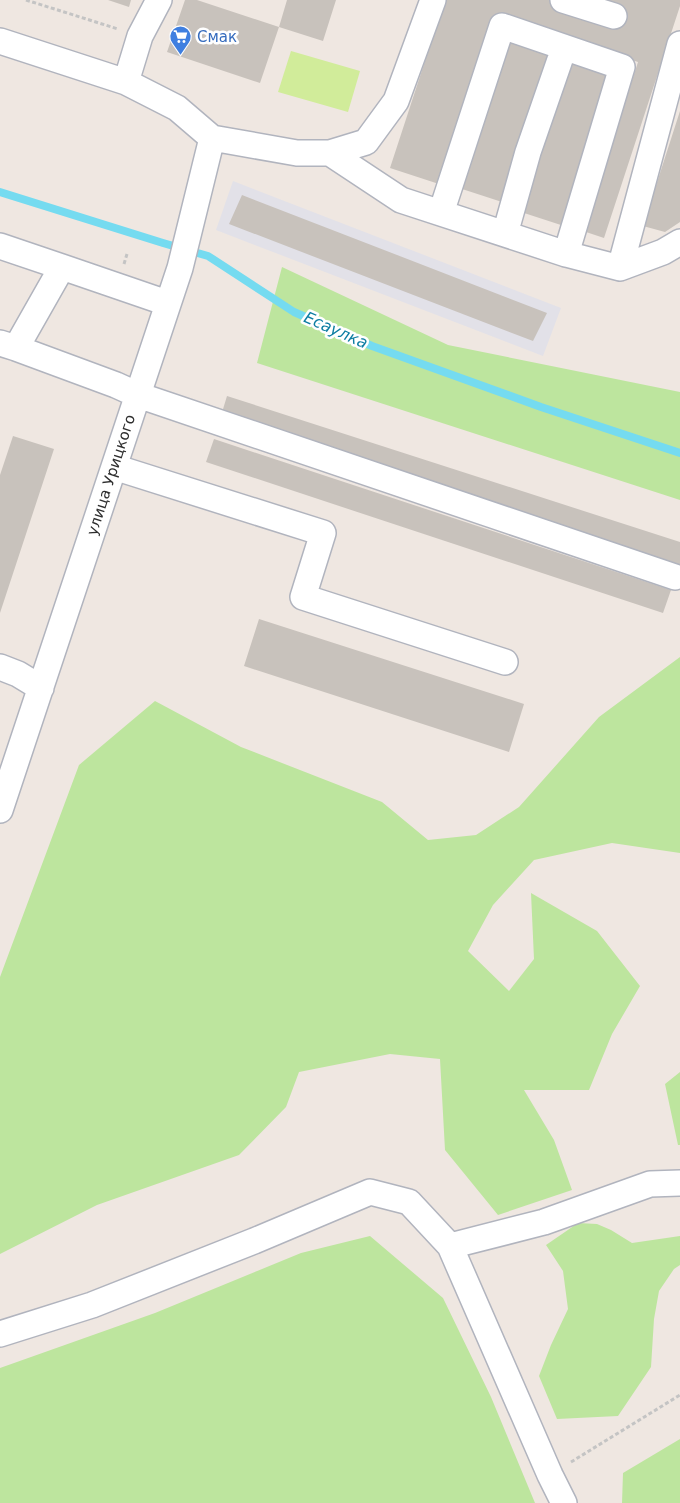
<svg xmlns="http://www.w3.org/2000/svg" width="680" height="1503" font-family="'DejaVu Sans',sans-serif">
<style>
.industrial{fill:#e2e1e8}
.green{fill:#bde59e}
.pitch{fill:#d1ec9a}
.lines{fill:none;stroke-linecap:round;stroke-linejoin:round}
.stream{stroke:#75dbf0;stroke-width:8}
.building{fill:#c8c2bc}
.minor-casing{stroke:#b1b4be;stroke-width:28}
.path{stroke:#c4c4c4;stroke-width:3;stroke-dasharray:4 2.5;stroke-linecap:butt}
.minor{stroke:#fff;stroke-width:25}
.labels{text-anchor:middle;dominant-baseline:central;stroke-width:5;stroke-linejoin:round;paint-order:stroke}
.shop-label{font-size:15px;fill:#366cbe;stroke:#fff;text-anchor:start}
.street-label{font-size:15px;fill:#2e2e2e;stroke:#fff}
.water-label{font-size:16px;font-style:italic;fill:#0d7da2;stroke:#fff}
</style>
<rect width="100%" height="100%" fill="#efe7e1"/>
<path class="industrial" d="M233,181L561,308L543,356L216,230Z"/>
<path class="green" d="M282,267L448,345L680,392V500L257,363Z
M680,657V853L612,843L534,860L493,905L468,951L509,991L534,959L531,893L597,931L640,986L612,1034L589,1090H524L554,1140L572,1190L498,1215L445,1150L440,1059L390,1054L299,1072L286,1107L239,1155L97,1205L0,1254V977L79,765L155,701L241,747L382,802L428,840L476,835L519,807L599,717Z
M680,1072V1145H678L665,1084Z
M578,1223L597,1224L611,1230L632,1243L680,1236V1265L674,1269L659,1291L654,1319L651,1367L618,1416L557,1419L539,1376L551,1345L568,1309L563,1271L546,1245Z
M370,1236L443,1298L491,1397L535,1503H0V1368L155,1313L301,1253Z
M680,1439V1503H622L623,1473Z"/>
<path class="pitch" d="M291,51L360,71L348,112L278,92Z"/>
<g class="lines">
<path class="stream" d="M0,192L163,243L208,256L294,312L372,346L541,407L680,453"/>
</g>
<path class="building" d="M108,0H131L129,7Z
M185,0H197L279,27L260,83L167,52Z
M287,0H336L323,41L279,27Z
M445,0H552L551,5L621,28L626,11L593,0H680V6L604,238L583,231L638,62L497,16L442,185L390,168Z
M508,37L552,51L502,202L459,188Z
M571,60L613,74L564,226L521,212Z
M680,111V222L665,232L643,226Z
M242,195L547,313L533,341L320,259L229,224Z
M227,396L680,542V566L220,419Z
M13,436L54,449L0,613V475Z
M214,439L671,590L663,613L206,462Z
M259,619L524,704L509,752L244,666Z"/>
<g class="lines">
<defs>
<path id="minor" d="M563,0L614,16
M0,41L126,82L177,108L212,138
M126,82L140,36L159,0
M212,138L297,153H330L366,142L396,101L433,0
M330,153L401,200L566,254L620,268L663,252L680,242
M441,213L502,26L622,67L566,254
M505,234L528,152L564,48
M0,246L62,267L167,303
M620,268L680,44
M0,343L16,348L62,267
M16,348L116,385L138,395L675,577
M114,467L323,533L303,597L505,662
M0,667L18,674L41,688
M0,810L180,268L212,138
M450,1246L544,1222L650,1184L680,1183
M0,1334L92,1305L254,1241L370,1192L409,1202L450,1246L550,1475L564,1503"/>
</defs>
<use href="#minor" class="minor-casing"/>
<path class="path" d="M26,0L118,29
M124,264L127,254
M571,1462L680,1395"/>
<use href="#minor" class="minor"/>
</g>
<defs>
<symbol id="supermarket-pin" viewBox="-11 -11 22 30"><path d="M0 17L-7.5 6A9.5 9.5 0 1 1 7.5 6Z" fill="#3f7fe0" stroke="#fff"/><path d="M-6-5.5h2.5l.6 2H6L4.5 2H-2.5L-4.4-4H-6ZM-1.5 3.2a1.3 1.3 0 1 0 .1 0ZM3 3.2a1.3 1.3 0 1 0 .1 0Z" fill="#fff"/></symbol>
</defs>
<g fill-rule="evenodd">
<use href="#supermarket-pin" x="168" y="24" width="25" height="34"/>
</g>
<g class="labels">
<g class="shop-label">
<text x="197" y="37">Смак</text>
</g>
<g class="street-label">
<text transform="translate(111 475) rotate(-72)">улица Урицкого</text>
</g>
<g class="water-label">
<text transform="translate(336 330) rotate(24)">Есаулка</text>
</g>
</g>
</svg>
